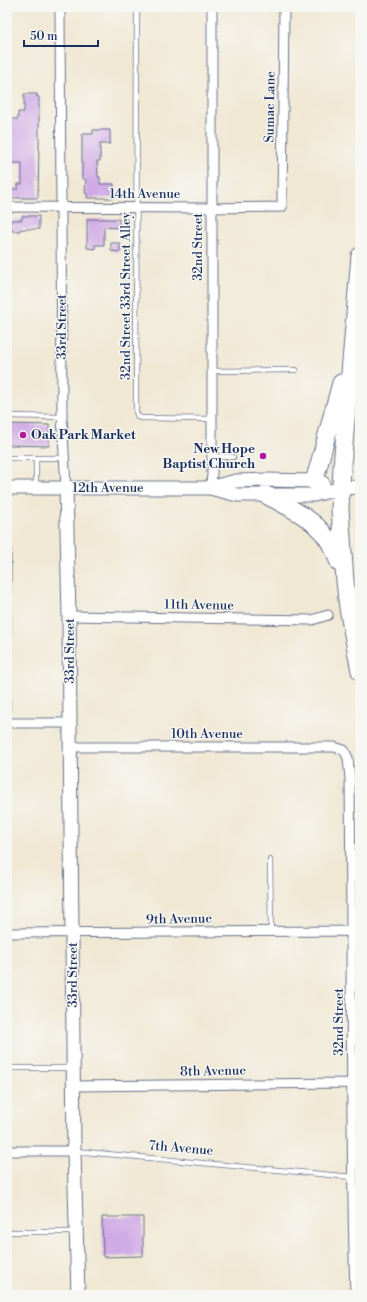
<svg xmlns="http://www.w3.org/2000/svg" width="367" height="1302" font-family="'Libre Bodoni',serif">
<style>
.building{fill:#d0aae5}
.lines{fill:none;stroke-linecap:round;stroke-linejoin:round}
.lane-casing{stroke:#667087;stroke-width:6}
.street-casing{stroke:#667087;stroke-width:11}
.secondary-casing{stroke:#667087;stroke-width:15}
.highway-casing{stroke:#667087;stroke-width:19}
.lane{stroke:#fff;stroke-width:4.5}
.street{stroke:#fff;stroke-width:9}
.secondary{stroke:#fff;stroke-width:13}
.highway{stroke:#fff;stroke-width:17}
.poi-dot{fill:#b5179e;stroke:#f6f6f2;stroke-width:1.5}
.labels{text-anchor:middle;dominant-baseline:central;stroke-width:3;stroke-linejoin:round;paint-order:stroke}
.street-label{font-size:13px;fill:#1b2f5e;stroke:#f6f6f2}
.poi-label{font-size:13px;font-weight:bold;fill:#1b2f5e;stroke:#f6f6f2;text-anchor:start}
</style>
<rect width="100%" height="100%" fill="#f6f6f2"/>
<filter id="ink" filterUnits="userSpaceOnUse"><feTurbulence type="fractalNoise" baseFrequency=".025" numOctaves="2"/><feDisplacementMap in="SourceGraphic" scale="8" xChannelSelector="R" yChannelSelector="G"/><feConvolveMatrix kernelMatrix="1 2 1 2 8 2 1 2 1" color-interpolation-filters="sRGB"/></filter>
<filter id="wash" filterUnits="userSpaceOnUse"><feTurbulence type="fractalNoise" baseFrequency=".012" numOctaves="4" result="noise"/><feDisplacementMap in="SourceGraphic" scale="16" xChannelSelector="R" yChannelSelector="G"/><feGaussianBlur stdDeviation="0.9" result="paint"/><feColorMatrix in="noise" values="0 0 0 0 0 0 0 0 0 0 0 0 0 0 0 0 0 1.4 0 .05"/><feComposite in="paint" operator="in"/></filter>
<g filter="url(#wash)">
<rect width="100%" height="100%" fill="#f1e8d4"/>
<g id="blocks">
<path class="building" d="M24,94H37V97H39V143L38,198H7V189H18V184H22V163H7V119H18V112H24Z
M93,130H110V144H100V161H97L98,177H100V184H114V198H87V193H85L86,179H82V134H93Z
M22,216H39V229H20V231H12L11,220H22Z
M87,219H119V228L104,227V245H95V249L87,248Z
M111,243H120V252L111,251Z
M7,424L49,425V446L7,445Z
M102,1217H143V1256L103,1257Z"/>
</g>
</g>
<g filter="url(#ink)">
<use href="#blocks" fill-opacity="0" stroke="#667087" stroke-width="1"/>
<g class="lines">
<defs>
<path id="lane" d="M137,7L136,412L138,417L142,418L212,419
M212,371L296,370
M7,416L62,417
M212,456L233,457
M7,458H36V488
M36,458H64
M8,723L9,488
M270,860L271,931
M7,1068H71
M75,1151L352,1177
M7,1232H74"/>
<path id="street" d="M60,7L62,417L66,488
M7,207L211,208L282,207L284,7
M210,488L212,475V7
M69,616L312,620L328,615
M7,723H70
M70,747H334L344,750L348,758L350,779C352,951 350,1123 355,1295
M7,933L351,931
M73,1086L352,1083
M7,1151H74"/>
<path id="secondary" d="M212,487L236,481L267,480L314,481L323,483
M7,488H210L237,495H314L342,488L360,487
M66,488L69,616L74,1151L78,1295"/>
<path id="highway" d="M360,256L342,467L340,509L345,581L348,608L360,671
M314,481L318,468L341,383
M266,495C300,513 327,524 339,563"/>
</defs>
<use href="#lane" class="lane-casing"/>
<use href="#street" class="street-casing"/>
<use href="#secondary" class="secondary-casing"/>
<use href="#highway" class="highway-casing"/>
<use href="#lane" class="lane"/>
<use href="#street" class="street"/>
<use href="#secondary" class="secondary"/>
<use href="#highway" class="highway"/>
</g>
</g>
<g class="poi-dot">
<circle cx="23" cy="435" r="4"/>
<circle cx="263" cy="456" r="4"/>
</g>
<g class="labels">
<g class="street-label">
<text transform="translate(270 107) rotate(-89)">Sumac Lane</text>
<text x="145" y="194">14th Avenue</text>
<text transform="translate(198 247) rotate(-90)">32nd Street</text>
<text transform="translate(126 296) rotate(-90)">32nd Street 33rd Street Alley</text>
<text transform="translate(62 327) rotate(-90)">33rd Street</text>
<text x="108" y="488">12th Avenue</text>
<text transform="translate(199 605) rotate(1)">11th Avenue</text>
<text transform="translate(70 651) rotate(-90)">33rd Street</text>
<text x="207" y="734">10th Avenue</text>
<text transform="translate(179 919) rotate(-1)">9th Avenue</text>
<text transform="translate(73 975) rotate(-90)">33rd Street</text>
<text transform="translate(339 1022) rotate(-90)">32nd Street</text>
<text transform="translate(213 1071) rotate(-1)">8th Avenue</text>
<text transform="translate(181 1148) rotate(5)">7th Avenue</text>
</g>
<g class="poi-label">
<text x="31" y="435">Oak Park Market</text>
<text x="255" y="449" text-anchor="end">New Hope<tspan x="255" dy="15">Baptist Church</tspan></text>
</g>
</g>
<rect width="367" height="1302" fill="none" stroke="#f6f6f2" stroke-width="24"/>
<path d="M24 40v6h74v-6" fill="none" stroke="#1b2f5e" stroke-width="2"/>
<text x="30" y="40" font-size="12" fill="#1b2f5e" stroke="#f6f6f2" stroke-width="3" paint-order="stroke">50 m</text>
</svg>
